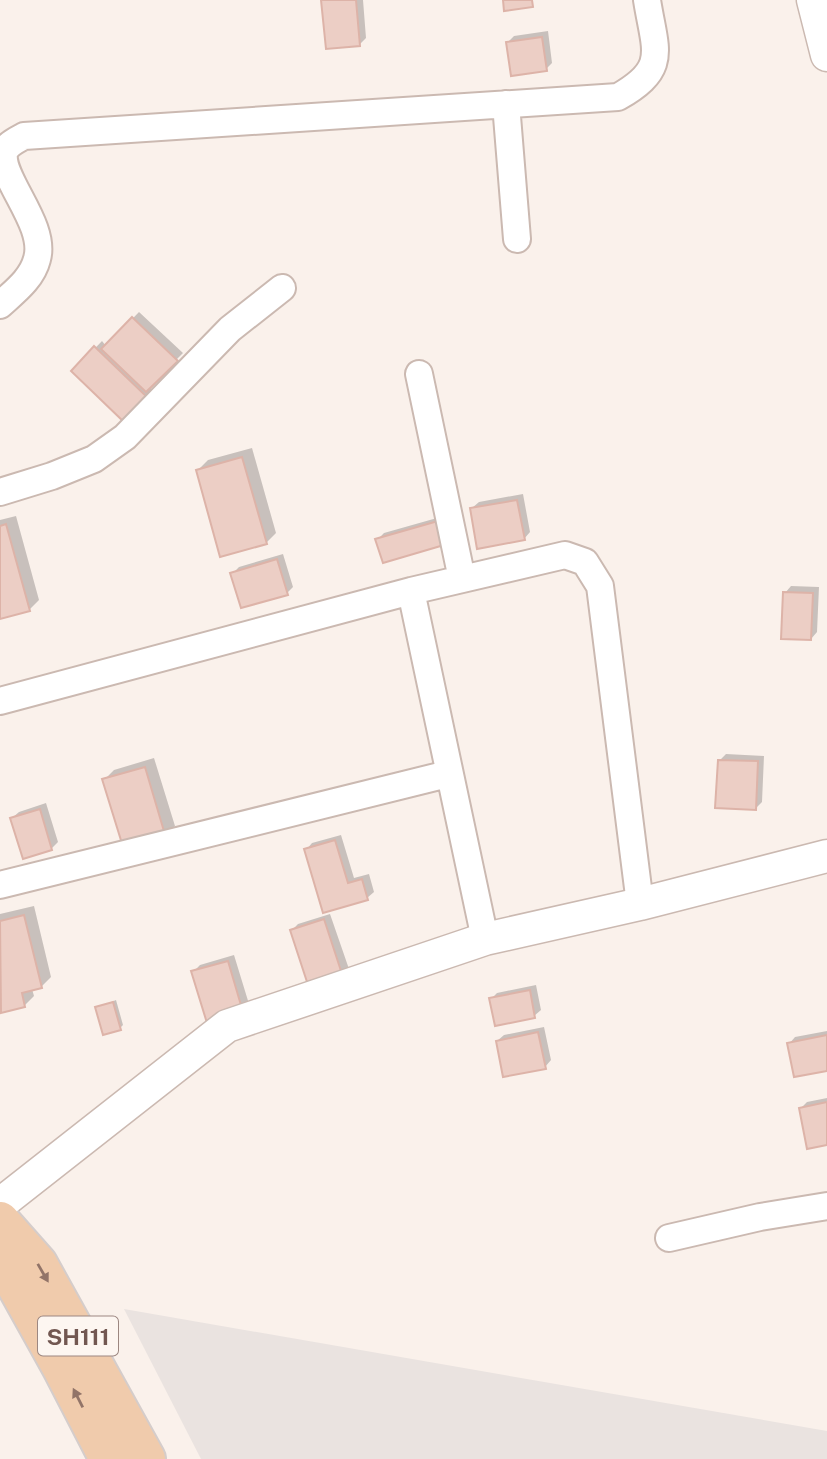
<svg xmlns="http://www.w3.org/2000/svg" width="827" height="1459" font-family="'Public Sans',sans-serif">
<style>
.industrial{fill:#eae3e0}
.shadow{fill:#0003}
.building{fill:#eccec5;stroke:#ddb3a8;stroke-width:2}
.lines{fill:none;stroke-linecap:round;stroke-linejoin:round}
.minor-casing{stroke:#cbb9b1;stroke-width:30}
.tertiary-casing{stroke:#cbb9b1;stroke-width:35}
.primary-casing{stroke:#d5cdcb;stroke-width:42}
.minor{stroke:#fff;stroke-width:26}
.tertiary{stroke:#fff;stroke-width:32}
.primary{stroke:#f0cbac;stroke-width:38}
.oneway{fill:#927468}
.labels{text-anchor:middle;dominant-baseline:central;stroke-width:7;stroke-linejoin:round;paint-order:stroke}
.shield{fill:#fdf6f1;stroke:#9c8781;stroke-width:2}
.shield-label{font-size:23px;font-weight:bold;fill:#725751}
</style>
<rect width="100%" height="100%" fill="#faf1eb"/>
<path class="industrial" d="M124,1309L827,1431V1459H201Z"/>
<path class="shadow" d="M323,0H363L366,38L360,44Z
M548,31L552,63L546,69L508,42L514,36Z
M139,312L183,353L149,387L153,391L125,420L73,371L102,341L106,346Z
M252,448L276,533L266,543L198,470L208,460Z
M523,494L530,532L524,539L472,508L479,502Z
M16,516L39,600L29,610L0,617V520Z
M444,516V543L377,540L384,533Z
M283,554L293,587L287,593L232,574L239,567Z
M791,586L819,587L817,632L811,639L785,593Z
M726,754L764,756L762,802L756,808L719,761Z
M154,758L175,826L165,836L104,780L114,770Z
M46,803L58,842L52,848L12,818L19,812Z
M341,835L354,878L369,874L374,892L367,898L324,911L306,850L312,843Z
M34,906L51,977L41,987L32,989L34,996L24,1006L2,1011L0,1002V914Z
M330,914L349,969L342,975L292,930L298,924Z
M234,955L249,1004L242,1010L193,972L200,965Z
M536,985L541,1010L534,1016L491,999L497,993Z
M116,1000L123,1025L120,1028L97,1008Z
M544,1027L551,1060L545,1067L497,1041L504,1035Z
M827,1031V1069L789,1044L795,1037Z
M827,1098V1143L801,1108L807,1102Z"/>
<path class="building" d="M321,0H356L360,46L326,49Z
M503,0H532L533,7L504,11Z
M542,37L547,71L511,76L506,42Z
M132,317L178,361L146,392L101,349Z
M94,346L148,398L125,423L71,371Z
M242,457L267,544L220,557L196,470Z
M517,500L525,540L477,549L470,508Z
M438,521L444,545L383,563L375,539Z
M6,524L30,611L0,619V526Z
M277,559L288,595L241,608L230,573Z
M783,592L813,593L811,640L781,639Z
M718,760L758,761L756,810L715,808Z
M145,767L166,838L124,850L102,779Z
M40,809L52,850L23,859L10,818Z
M335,840L348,883L362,879L368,900L323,913L304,849Z
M24,915L42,988L22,993L25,1007L1,1013L0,921Z
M324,919L343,977L309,988L290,930Z
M228,961L243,1012L207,1023L191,971Z
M530,990L535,1018L495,1026L489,998Z
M113,1002L121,1030L103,1035L95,1007Z
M538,1032L546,1069L503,1077L496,1041Z
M827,1035V1071L794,1077L787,1043Z
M827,1102V1145L807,1149L799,1108Z"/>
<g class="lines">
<defs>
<path id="minor" d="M506,104L517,239
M0,305C14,292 32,279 37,259C47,225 0,179 4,153C7,144 17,140 24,136L618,97C669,68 655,51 647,0
M419,374L462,579
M0,492L52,476L94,459L125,437L230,329L282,288
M411,591L485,939
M0,701L411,591L565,555L585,562L600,586L640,904
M0,885L448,774
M669,1238L760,1217L827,1206"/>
<path id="tertiary" d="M813,0L827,55
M0,1202L8,1198L227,1026L485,939L640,904L827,856"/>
<path id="primary" d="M0,1221L38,1264L146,1459
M0,1262L12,1278L62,1368L109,1459"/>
</defs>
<use href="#minor" class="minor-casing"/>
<use href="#tertiary" class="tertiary-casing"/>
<use href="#primary" class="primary-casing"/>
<use href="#minor" class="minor"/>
<use href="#tertiary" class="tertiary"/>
<use href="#primary" class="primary"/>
</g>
<defs><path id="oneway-solid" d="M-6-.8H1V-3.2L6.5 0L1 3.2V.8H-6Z" transform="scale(1.75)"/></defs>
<g class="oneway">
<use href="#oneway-solid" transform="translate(43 1273) rotate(60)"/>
<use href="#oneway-solid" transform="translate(78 1398) rotate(-117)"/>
</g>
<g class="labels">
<rect class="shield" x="38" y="1316.5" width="80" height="39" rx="5"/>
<g class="shield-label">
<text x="78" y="1336">SH111</text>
</g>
</g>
</svg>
